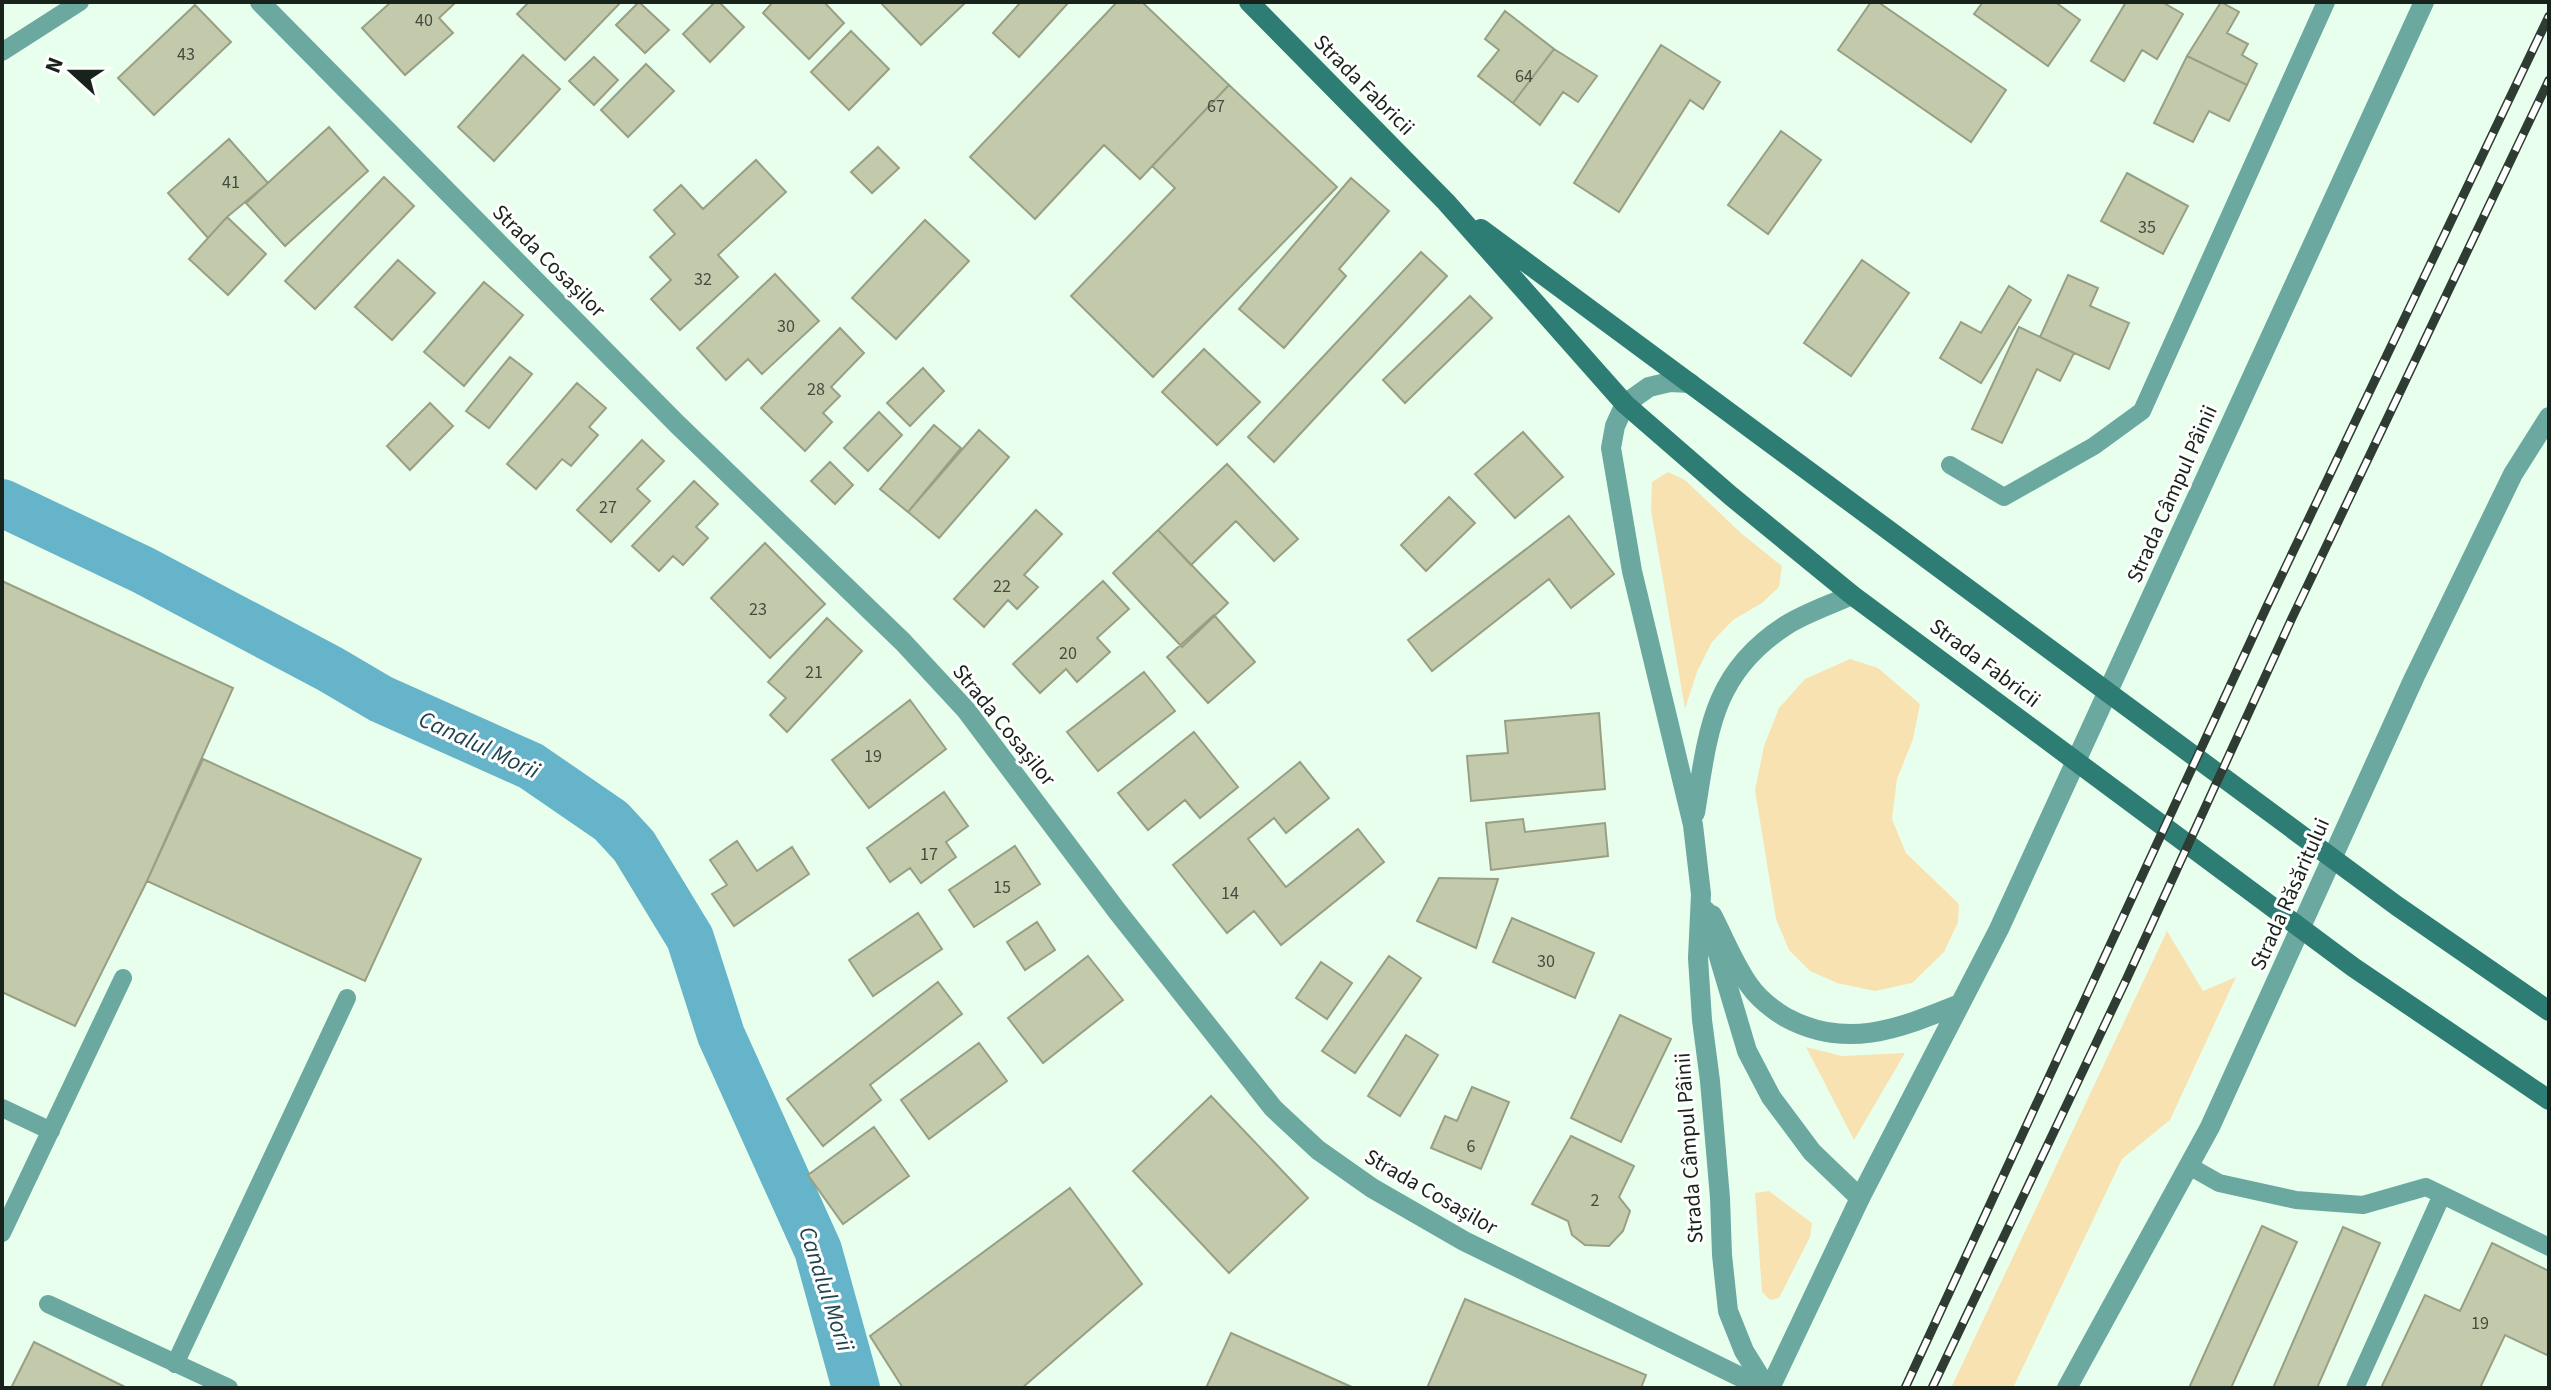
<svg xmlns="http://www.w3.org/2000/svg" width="2551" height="1390" font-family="'Source Sans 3',sans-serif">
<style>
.green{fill:#f9e2b2}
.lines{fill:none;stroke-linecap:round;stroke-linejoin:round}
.canal{stroke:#66b4ca;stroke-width:48}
.building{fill:#c3caac;stroke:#989f82;stroke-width:2}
.service{stroke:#6ba8a0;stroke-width:18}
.minor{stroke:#6ba8a0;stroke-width:20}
.tertiary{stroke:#6ba8a0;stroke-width:20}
.secondary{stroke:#2e7d74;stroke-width:20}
.rail-casing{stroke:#2f3c33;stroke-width:9}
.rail{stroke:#fff;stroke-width:6;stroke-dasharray:18;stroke-linecap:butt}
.labels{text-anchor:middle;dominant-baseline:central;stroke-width:6;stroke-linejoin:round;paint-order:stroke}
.number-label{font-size:18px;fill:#434d3f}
.street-label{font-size:22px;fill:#18231b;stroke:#fff}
.water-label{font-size:24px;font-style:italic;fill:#1f444e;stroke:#fff}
</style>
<rect width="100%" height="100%" fill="#e8ffed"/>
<path class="green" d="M1668,472L1685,480L1742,534L1782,566L1779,587L1762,603L1733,620L1712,642L1697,672L1685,709L1651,510L1652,482Z
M1850,659L1878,668L1920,704L1913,739L1897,779L1892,819L1906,853L1959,904L1958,922L1944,952L1912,983L1875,991L1837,983L1810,971L1789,950L1776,919L1755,790L1764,746L1779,708L1805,679Z
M2167,931L2203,991L2236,977L2170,1120L2122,1159L2013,1388H1951Z
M1806,1047L1842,1056L1905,1053L1854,1140Z
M1769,1191L1812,1223L1810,1237L1779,1298L1770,1300L1762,1292L1755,1193Z"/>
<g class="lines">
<path class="canal" d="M2,503L143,570L330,669L381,699L531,766L611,821L634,846L690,938L721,1035L818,1250L856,1388"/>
</g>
<path class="building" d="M391,2H456L439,18L453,33L405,75L362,28Z
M529,2H621L565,60L517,14Z
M639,2L669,30L645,53L616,25Z
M715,2H719L744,27L710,62L683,34Z
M773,2H824L844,23L809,59L763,13Z
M880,2H966L921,45Z
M1021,2H1069L1019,57L993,33Z
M1117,2H1142L1229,85L1140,179L1104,145L1035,219L970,157Z
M1871,2H1878L2006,90L1971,142L1838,50Z
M1983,2H2055L2080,20L2048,66L1974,14Z
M2126,2H2162L2183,14L2157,59L2142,50L2124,81L2091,61Z
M2221,2L2239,12L2227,33L2248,44L2242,55L2257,64L2247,85L2187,56Z
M195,5L231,42L154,115L118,78Z
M1505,11L1554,49L1513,103L1478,76L1499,50L1485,39Z
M851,31L889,69L849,110L811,72Z
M1661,45L1720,82L1703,109L1690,100L1619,212L1574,183Z
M1554,49L1597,76L1578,102L1563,92L1540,125L1513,103Z
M523,55L560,89L494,161L458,127Z
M2187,56L2247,85L2229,121L2209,111L2193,142L2154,123Z
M594,57L618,80L594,105L569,81Z
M646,64L674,91L628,137L601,110Z
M1229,85L1337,187L1153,377L1071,296L1175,188L1152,166Z
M329,127L368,171L285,246L246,203Z
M1781,131L1821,160L1768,234L1728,205Z
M229,139L268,183L227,217L208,238L168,193Z
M878,147L899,168L872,193L851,172Z
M756,160L786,192L718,255L738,277L680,330L651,299L671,280L650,257L675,234L654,210L681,185L703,209Z
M2127,173L2188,206L2163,254L2101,221Z
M384,177L414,206L315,309L285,281Z
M1351,178L1389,211L1339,269L1346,276L1284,348L1239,309Z
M227,217L266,254L228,295L189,259Z
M925,220L969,261L896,339L852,298Z
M1421,252L1447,276L1274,462L1248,437Z
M398,260L435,293L392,340L355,307Z
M1862,260L1909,293L1851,376L1804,343Z
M775,274L819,321L762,374L748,359L726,380L697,348Z
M2068,275L2098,288L2090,306L2129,323L2109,369L2040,337Z
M484,282L523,315L464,386L424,352Z
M2009,286L2031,300L1981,383L1940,358L1961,322L1981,333Z
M1470,296L1492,318L1405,403L1383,380Z
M2019,327L2074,353L2060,381L2037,369L2002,443L1972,429Z
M840,328L864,353L831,387L840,396L823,413L832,422L805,451L761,408Z
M1204,349L1260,402L1217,445L1162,392Z
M510,357L532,374L489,428L466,411Z
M923,368L944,391L910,426L887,403Z
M577,383L606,408L589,427L598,435L571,466L562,459L536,489L507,464Z
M430,403L453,426L410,470L387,446Z
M879,412L902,435L868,471L844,448Z
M934,425L961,448L908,512L880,489Z
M979,430L1009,457L939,538L908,512Z
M1523,432L1563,477L1515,518L1475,474Z
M642,440L664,461L637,489L650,501L611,542L577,510Z
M830,462L853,485L835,504L811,481Z
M1227,464L1298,539L1274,561L1236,521L1191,565L1158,530Z
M694,481L718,504L696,527L708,538L683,565L673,556L659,571L632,546Z
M1449,497L1475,523L1426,571L1401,545Z
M1036,510L1062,534L1024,575L1038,587L1017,609L1008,600L984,627L954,599Z
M1569,516L1614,574L1571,608L1549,579L1432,671L1408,640Z
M1158,530L1228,603L1182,647L1113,573Z
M765,543L825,604L770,658L711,598Z
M2,581L233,688L147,881L75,1026L2,992Z
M1103,581L1129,609L1097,638L1110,652L1077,682L1066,669L1040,693L1013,664Z
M1214,615L1255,662L1208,703L1167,657Z
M827,618L862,651L787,732L770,715L786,698L768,682Z
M1144,672L1175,711L1098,771L1067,732Z
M910,700L946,749L869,808L832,760Z
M1599,713L1605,789L1471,801L1467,756L1508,753L1505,721Z
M1194,732L1238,787L1200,818L1185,800L1148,830L1118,793Z
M203,759L421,859L365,981L147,881Z
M1300,762L1329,798L1286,833L1274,818L1248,839L1286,887L1358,829L1384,862L1281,945L1254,911L1227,933L1173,865Z
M944,792L968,826L946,842L956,857L921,883L910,868L890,882L867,848Z
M1523,819L1525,832L1605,823L1608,856L1491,870L1486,823Z
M737,841L757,871L792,847L809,874L734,926L712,894L727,885L710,860Z
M1015,846L1040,884L974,927L949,890Z
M1439,878L1498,879L1476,948L1417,921Z
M918,913L942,949L873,996L849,960Z
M1512,918L1594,953L1575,998L1493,962Z
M1037,922L1055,950L1025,970L1007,942Z
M1088,956L1123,1000L1043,1063L1008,1018Z
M1389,956L1421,978L1355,1073L1322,1051Z
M1321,962L1352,983L1327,1019L1296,998Z
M938,982L962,1014L870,1085L881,1100L823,1146L787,1099Z
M1620,1015L1671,1039L1621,1142L1571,1118Z
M1406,1035L1438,1055L1400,1116L1368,1096Z
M979,1043L1007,1081L929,1139L901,1100Z
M1472,1087L1509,1102L1481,1169L1431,1148L1445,1116L1457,1121Z
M1211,1096L1308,1198L1229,1273L1133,1171Z
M874,1127L909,1176L843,1224L808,1175Z
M1571,1136L1634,1166L1619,1197L1630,1211L1623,1231L1609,1246L1585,1245L1572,1235L1568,1221L1532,1204Z
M1070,1188L1142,1284L1022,1388H903L870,1336Z
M2262,1226L2297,1242L2231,1388H2189Z
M2343,1227L2380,1243L2317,1388H2273Z
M2492,1243L2549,1271V1356L2505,1335L2480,1388H2381L2425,1295L2460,1311Z
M1465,1299L1646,1375L1641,1388H1427Z
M1231,1333L1354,1388H1206Z
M34,1342L127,1388H11Z"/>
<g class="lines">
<path class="service" d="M2,52L80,2
M1950,465L2004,497L2094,446L2142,411L2326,2
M2,1108L51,1131
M2189,1166L2219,1183L2296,1200L2363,1205L2426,1187L2549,1247
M2,1233L123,978
M48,1304L229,1388
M175,1364L347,998
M2355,1388L2442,1195"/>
<path class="minor" d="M260,2L677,424L903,642L966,710L1117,911L1273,1108L1318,1150L1372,1188L1464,1241L1763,1388
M1712,915C1724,938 1734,964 1749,985C1758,998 1772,1009 1785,1017C1847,1051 1900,1028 1960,1004
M1860,1198L1999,929L2424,2
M2067,1388L2210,1127L2414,678L2513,474L2549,417"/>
<path class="tertiary" d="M1690,383L1670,382L1649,387L1625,404L1615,426L1611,448L1632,571L1693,825L1701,894L1698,958L1702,1020L1710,1081L1720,1198L1722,1255L1728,1311L1744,1351L1767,1388
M1695,813C1708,734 1711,674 1785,626C1805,613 1830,605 1852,595
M1705,910L1747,1051L1771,1097L1812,1152L1860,1198L1770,1388"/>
<path class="secondary" d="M1249,2L1446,202L1625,404L1731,496L1852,595L2353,967L2549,1100
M1481,229L2397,906L2549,1011"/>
<defs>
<path id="rail" d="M1905,1388L2267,606L2549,16
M1932,1388L2127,978L2292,618L2549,80"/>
</defs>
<use href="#rail" class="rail-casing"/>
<use href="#rail" class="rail"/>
</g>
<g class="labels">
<g class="number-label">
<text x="424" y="20">40</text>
<text x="186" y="54">43</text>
<text x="1524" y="76">64</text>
<text x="1216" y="106">67</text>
<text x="231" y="182">41</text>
<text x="2147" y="227">35</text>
<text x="703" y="279">32</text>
<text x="786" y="326">30</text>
<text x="816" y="389">28</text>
<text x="608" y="507">27</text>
<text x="1002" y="586">22</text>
<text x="758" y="609">23</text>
<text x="1068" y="653">20</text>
<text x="814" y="672">21</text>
<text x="873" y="756">19</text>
<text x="929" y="854">17</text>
<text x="1002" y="887">15</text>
<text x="1230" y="893">14</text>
<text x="1546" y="961">30</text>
<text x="1471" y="1146">6</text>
<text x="1595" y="1200">2</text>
<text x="2480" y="1323">19</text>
</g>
<g class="street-label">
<text transform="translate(1364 85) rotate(45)">Strada Fabricii</text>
<text transform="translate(549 261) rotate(45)">Strada Cosașilor</text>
<text transform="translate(2172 494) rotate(-66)">Strada Câmpul Pâinii</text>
<text transform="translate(1985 663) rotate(37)">Strada Fabricii</text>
<text transform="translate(1004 725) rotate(51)">Strada Cosașilor</text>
<text transform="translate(2290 894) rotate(-66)">Strada Răsăritului</text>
<text transform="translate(1689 1148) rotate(-94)">Strada Câmpul Pâinii</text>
<text transform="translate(1431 1192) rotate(30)">Strada Cosașilor</text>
</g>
<g class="water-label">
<text transform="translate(479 745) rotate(25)">Canalul Morii</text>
<text transform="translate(826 1289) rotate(72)">Canalul Morii</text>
</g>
</g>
<rect width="2551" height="1390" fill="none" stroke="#18231b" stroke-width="8"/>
<g transform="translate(72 72) rotate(291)" stroke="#ffffff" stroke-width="6" paint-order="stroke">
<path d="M0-6L14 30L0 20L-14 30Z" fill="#18231b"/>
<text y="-12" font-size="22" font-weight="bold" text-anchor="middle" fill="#18231b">N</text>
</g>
</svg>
